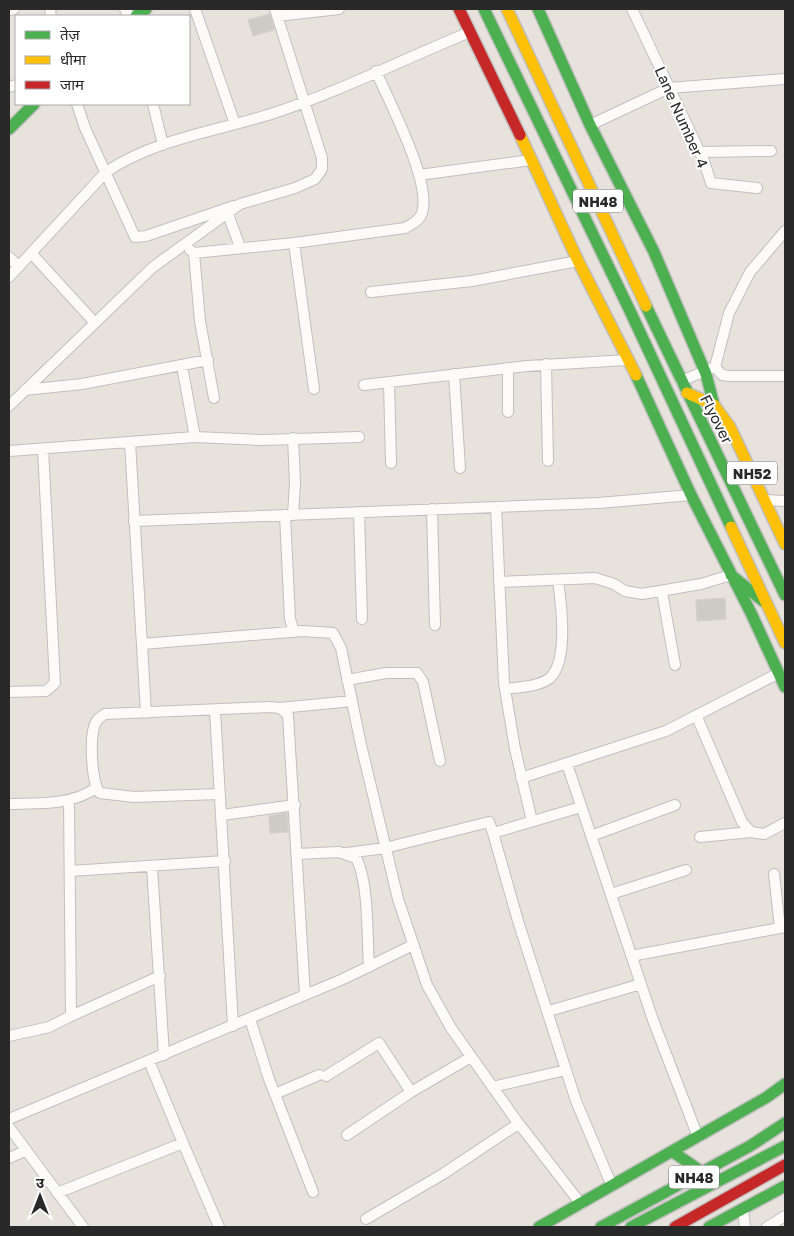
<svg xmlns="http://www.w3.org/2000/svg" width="794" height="1236" font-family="'Golos Text','Noto Sans Devanagari',sans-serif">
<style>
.building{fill:#cecbc7;stroke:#d3ceca}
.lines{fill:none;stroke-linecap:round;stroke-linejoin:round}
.street-casing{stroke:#c1bfbf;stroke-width:12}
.fast-casing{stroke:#c1bfbf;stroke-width:14}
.slow-casing{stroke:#c1bfbf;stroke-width:14}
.jam-casing{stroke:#c1bfbf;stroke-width:14}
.street{stroke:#fcfbfa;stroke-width:10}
.fast{stroke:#4caf50;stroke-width:11}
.slow{stroke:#ffc107;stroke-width:11}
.jam{stroke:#c62828;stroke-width:11}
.labels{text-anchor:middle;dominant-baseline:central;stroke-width:4;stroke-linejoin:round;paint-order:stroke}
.shield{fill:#fff;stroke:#696969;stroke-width:1}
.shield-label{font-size:14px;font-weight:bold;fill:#292929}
.street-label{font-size:15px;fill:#292929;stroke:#fff}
</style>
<rect width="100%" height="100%" fill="#e8e2dd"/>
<path class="building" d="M270,14L274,30L253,36L248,20Z
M725,598L726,619L697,621L696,600Z
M287,813L288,832L270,833L269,816Z"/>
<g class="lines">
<defs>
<path id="street" d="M50,9L51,16
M125,9L129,16
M195,9L235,124
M632,9L704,161L711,183L757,188
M9,10L14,9
M277,16L339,9
M9,87L16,85
M77,104L85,128L135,237L146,236L234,206
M153,104L163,145
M590,125L669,88L785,79
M700,152L771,151
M419,175L531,160
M228,214L240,247
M294,243L314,389
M190,250L194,253L200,321L214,398
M31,253L95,323
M194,253L294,243L405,228C412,224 419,221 422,213C432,182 389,102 376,71
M9,257L19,267
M9,277L106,172C156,138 220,131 277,112C343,90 406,58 470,32
M371,292L472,281L578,261
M546,364L548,461
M182,366L195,437
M715,367L722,375L729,376H785
M508,368V412
M454,374L460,468
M681,381L715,367L729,313L750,272L785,231
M389,383L391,463
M364,385L527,366L627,360
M25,390L82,384L208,360
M9,406L153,267L240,204L295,188L315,179L322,169V158L275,9
M130,442L146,713
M9,451L195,437L262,440L359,437
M764,500L785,501
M496,507L504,683L515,749L532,821
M432,509L435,625
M359,512L362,619
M285,515L290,619L294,632
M293,515L295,483L293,438
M134,521L599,503L691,495
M499,582L595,578L614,584L625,591L642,594L701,584L731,575
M662,592L675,665
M142,644L302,631L333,633L341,648L361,745L398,899L427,985L451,1028L516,1120L581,1204
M347,680L386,673H417L423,682L440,761
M505,689C518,687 539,687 550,678C569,660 561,603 558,580
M9,692L46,691L55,683L43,449
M280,708L352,701
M215,710L233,1026
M697,717L742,822L751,832L764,834L785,823
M567,764L653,1020L698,1137
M521,778L666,731L779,673
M219,794L134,797L100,793C91,783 89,733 96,722C98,718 102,716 105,714L269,707L280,708L288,715L305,995
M9,804C38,803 70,806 96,788
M222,815L295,805
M493,833L518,921L576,1101L612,1186
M591,836L675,805
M700,837L751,832
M347,853L385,848L489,822L493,833L581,807
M297,854L339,852L356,858C369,881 367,939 369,967
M152,867L164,1055
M70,871L225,861
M774,874L780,928
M611,894L686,870
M631,956L785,927
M549,1011L641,984
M71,1016L160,976
M250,1019L269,1079L313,1192
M9,1036L49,1027L71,1016L69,801
M149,1061L183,1143
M326,1076L379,1043L411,1092L471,1057
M492,1087L566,1070
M275,1094L319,1075
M9,1119L343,979L413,945
M9,1127L83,1227
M347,1135L411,1092
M9,1158L25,1151
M57,1193L183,1143L219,1227
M743,1209L745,1227
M366,1219L443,1174L518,1124
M767,1227L785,1216"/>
<path id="fast" d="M484,9L630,311L731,527
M538,9L590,125L654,252L706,374L714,405
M136,16L146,9
M9,129L34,104
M646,306L785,595
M636,375L691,495L751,613L785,687
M731,575L763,601
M673,1152L702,1172
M539,1227L767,1097L785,1084
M601,1227L750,1146L785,1123
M631,1227L785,1146
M709,1227L785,1186"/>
<path id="slow" d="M507,9L646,306
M520,135L578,261L636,375
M687,393L714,405L730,427L785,544
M731,527L785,643"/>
<path id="jam" d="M459,9L520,135
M675,1227L785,1165"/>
</defs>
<use href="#street" class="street-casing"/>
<use href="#fast" class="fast-casing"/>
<use href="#slow" class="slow-casing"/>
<use href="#jam" class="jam-casing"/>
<use href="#street" class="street"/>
<use href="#fast" class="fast"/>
<use href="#slow" class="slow"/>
<use href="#jam" class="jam"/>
</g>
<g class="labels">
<g class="shield">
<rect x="573" y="189.5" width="50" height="23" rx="4"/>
<rect x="727" y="461.5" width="50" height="23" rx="4"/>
<rect x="669" y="1165.5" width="50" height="23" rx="4"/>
</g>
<g class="shield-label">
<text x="598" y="201">NH48</text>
<text x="752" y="473">NH52</text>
<text x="694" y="1177">NH48</text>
</g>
<g class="street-label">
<text transform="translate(682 117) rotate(66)">Lane Number 4</text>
<text transform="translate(717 419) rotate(63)">Flyover</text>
</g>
</g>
<rect width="794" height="1236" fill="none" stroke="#292929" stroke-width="20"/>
<rect x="15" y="15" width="175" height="90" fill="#ffffff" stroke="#a9a9a9"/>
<rect x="25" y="31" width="25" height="8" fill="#4caf50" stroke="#a9a9a9"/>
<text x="60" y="40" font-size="15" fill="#292929">तेज़</text>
<rect x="25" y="56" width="25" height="8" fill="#ffc107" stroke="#a9a9a9"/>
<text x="60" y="65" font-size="15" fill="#292929">धीमा</text>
<rect x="25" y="81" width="25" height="8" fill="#c62828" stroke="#a9a9a9"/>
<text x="60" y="90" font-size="15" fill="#292929">जाम</text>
<g transform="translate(40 1196)" stroke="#ffffff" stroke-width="4" paint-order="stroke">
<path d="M0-4L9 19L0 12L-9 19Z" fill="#292929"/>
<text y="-8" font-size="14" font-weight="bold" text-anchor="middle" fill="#292929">उ</text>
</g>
</svg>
